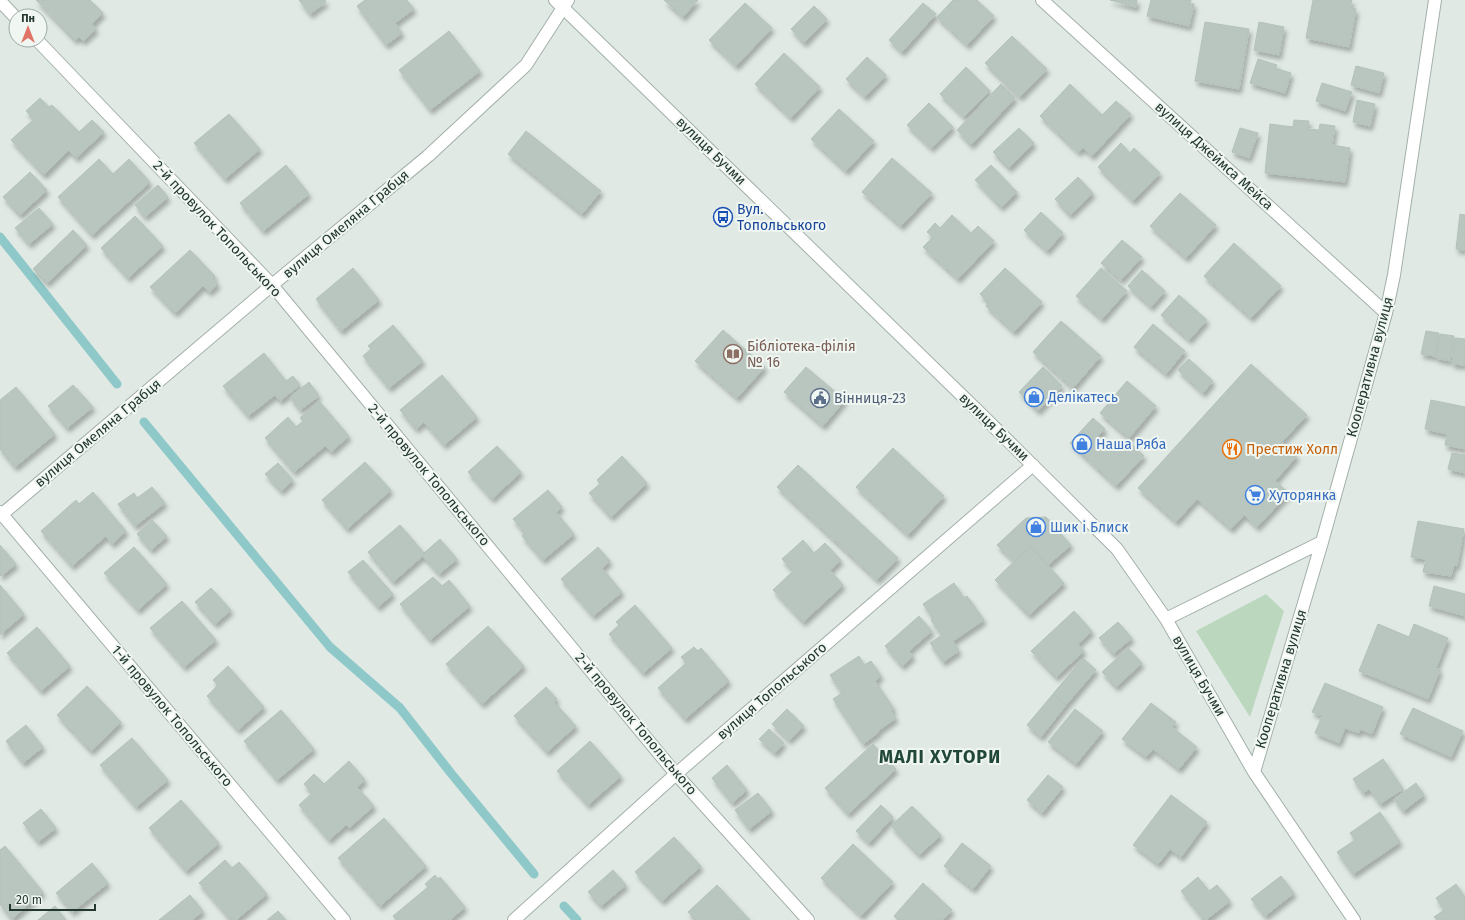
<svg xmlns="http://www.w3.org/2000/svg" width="1465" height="920" font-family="'Fira Sans',sans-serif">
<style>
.green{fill:#bbd8bf}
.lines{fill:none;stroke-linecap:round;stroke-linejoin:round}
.stream{stroke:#8ec8c8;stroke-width:9}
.building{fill:#b9c6bf;stroke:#b3c2ba;filter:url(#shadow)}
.minor-casing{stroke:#a4b0aa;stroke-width:14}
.minor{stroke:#fff;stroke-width:12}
.labels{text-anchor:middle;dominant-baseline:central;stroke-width:4;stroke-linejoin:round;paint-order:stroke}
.street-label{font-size:14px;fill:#23382f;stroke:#f0f6f2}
.transit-label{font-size:14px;fill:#164399;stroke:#f0f6f2;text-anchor:start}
.education-label{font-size:14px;fill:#785e54;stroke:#f0f6f2;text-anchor:start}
.shop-label{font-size:14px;fill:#366cbe;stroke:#f0f6f2;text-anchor:start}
.service-label{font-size:14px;fill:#4e5e75;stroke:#f0f6f2;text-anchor:start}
.food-label{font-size:14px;fill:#c56008;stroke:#f0f6f2;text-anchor:start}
.district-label{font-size:18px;font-weight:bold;letter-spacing:1px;fill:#214738;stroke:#f0f6f2}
</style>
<defs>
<filter id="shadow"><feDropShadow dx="2.5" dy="4.5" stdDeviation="2" flood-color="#0004"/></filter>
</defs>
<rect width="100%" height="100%" fill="#e0e9e4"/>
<path class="green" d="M1266,594L1284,611L1250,717L1196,631Z"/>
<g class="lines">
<path class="stream" d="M0,237L117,384
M144,422L330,647L400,708L450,772L534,874
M564,906L577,920"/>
</g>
<path class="building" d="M36,0H90L103,13L92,24L96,29L83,41L79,37L75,40Z
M299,0H325L326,2L310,14Z
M365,0H407L414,9L395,23L402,33L386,45L357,6Z
M664,0H698L683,17Z
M953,0H977L994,16L967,45L937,17Z
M1110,0H1137L1136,7Z
M1151,0H1191L1190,4H1194L1189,26L1147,16Z
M1313,0H1352L1350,8L1356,9L1349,47L1306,38Z
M745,3L772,28L736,66L709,40Z
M923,3L936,14L902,52L889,40Z
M814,6L827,19L804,43L791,29Z
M1205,22L1249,29L1239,89L1195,81Z
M1259,22L1284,27L1279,55L1254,50Z
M449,31L480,71L430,110L399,70Z
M1012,36L1047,69L1020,97L985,63Z
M784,53L820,87L791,118L755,84Z
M867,57L886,75L865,97L846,79Z
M1258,59L1277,65L1275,68L1291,73L1285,93L1250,83Z
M1356,66L1384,73L1379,93L1351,85Z
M966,67L990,91L964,117L940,94Z
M1322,83L1352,92L1345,111L1316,101Z
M1001,84L1015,98L971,145L957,130Z
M1070,84L1102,115L1116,101L1131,114L1092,156L1083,148L1078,152L1040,116Z
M40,98L49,107L52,105L79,132L92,120L104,132L76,158L69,150L44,175L11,140L34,119L26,111Z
M1357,100L1375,104L1370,126L1353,122Z
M929,103L953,127L931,148L907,125Z
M839,109L874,141L846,171L811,139Z
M229,114L260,149L225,179L194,143Z
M1294,120L1309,121L1308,129L1319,130L1320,124L1335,126L1332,145L1350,148L1345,182L1265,173L1270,124L1293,127Z
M1019,128L1034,143L1009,168L993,152Z
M1240,128L1258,133L1249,158L1232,152Z
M526,131L601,191L582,214L508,154Z
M1121,143L1130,153L1134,148L1160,173L1133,201L1098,167Z
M892,158L932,193L901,226L862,192Z
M99,159L113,174L129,159L150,182L92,235L58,197Z
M286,165L309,194L263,231L240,203Z
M991,165L1017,192L1001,207L975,180Z
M30,172L47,190L20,215L3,197Z
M1078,177L1093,193L1070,215L1055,199Z
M158,185L168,197L145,217L135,205Z
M1180,193L1216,225L1186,258L1150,226Z
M39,208L53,224L29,244L15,228Z
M1041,212L1063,233L1047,251L1024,230Z
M1460,214L1465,215V250L1456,249Z
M952,215L971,233L978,226L994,241L958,279L923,247L933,237L927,232L935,223L940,228Z
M135,216L163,246L128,278L101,248Z
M73,230L87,245L47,283L33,269Z
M1122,240L1142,257L1121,280L1101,263Z
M1234,243L1281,286L1251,318L1204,276Z
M190,250L215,276L213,278L218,284L209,292L203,286L175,313L150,287Z
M353,268L379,300L341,331L316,299Z
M1005,268L1042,302L1014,332L986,306L989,303L980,294Z
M1101,268L1127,291L1102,319L1076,296Z
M1142,270L1165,291L1151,307L1128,286Z
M1179,295L1207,320L1189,340L1161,315Z
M1061,321L1101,356L1073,388L1033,352Z
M1153,324L1185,351L1166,374L1134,347Z
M393,325L423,361L389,388L363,356L371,349L368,346Z
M723,330L765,367L737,398L695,361Z
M1426,331L1439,333L1435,356L1421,354Z
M1440,334L1454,336L1450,361L1436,358Z
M1455,338L1465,339V365L1452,364Z
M264,353L286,381L293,376L300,385L280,401L275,395L248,416L223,386Z
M1189,359L1213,381L1203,393L1178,370Z
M1251,364L1307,415L1282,442L1297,456L1275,481L1289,493L1257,527L1244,515L1231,529L1197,499L1176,522L1138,488Z
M806,367L845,400L823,426L784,392Z
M1043,367L1062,386L1038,411L1019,392Z
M442,375L477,417L444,445L424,422L416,429L400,410Z
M1127,381L1156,406L1129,438L1100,413Z
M309,382L319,396L300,410L290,397Z
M73,385L93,407L67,428L48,406Z
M16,387L55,434L15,467L0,449V400Z
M1431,400L1465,407V449L1445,445L1447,434L1425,429Z
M319,401L349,436L331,452L325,446L294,472L265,438L288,417L296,427L303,421L300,418Z
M1093,418L1105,429L1081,453L1070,443Z
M1098,436L1115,452L1126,439L1144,456L1116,486L1081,453Z
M497,446L521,472L492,499L468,472Z
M893,448L944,496L908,535L856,487Z
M1452,453L1465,455V473L1448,469Z
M622,456L647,483L611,517L589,493L600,484L597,480Z
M365,462L391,490L347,529L322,500Z
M278,463L293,480L281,491L265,474Z
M798,465L898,558L877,580L777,487Z
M152,487L165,503L135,526L118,504L134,493L137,498Z
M548,490L562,507L556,512L574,534L543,560L522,536L525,533L513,519Z
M93,492L126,531L112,544L106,536L72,566L41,531L76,500L79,504Z
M1046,517L1071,545L1048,565L1030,546L1015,562L997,545L1026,518Z
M152,520L167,536L151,550L137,534Z
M1418,521L1464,529L1457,566L1454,565L1451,576L1423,572L1426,559L1411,557Z
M400,525L425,554L393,582L368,552Z
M440,539L457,559L439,574L423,556L425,554L424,553Z
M803,540L814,553L825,543L841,560L830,570L843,585L803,622L773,590L793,571L782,559Z
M0,545L16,564L1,576L0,575Z
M1030,546L1064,583L1029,615L995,580Z
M134,547L167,584L138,610L104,573Z
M598,547L610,561L602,568L622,592L593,616L561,579Z
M363,560L393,594L378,607L348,572Z
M433,577L442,586L449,580L470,606L430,640L400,604Z
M954,583L964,598L967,596L984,620L953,641L959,651L943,662L930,643L942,635L931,620L933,618L923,604Z
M0,585L24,614L0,635Z
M1434,586L1465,594V616L1429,606Z
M211,588L231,610L215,624L195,602Z
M182,601L216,640L184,667L150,628Z
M635,605L672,648L643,673L609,634L619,625L616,622Z
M1074,611L1092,631L1078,644L1084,651L1056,677L1031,651Z
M919,616L932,631L909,651L913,656L902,666L885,646Z
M1118,622L1132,638L1113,654L1099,638Z
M1378,624L1409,637L1414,624L1448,638L1436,668L1440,670L1428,699L1359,671Z
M488,626L524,666L482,704L446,664Z
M37,627L70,666L41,691L7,653Z
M694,647L698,651L701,648L729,681L685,719L658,688L686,663L681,657Z
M1128,648L1142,663L1116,687L1102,672Z
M859,656L864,665L871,661L881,676L875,681L894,709L891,711L896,718L878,731L879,732L863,744L833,699L842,693L830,675Z
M1083,658L1096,670L1066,705L1053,694Z
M228,666L264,707L238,730L207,696L218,685L213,680Z
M1325,683L1383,707L1372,734L1360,729L1359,733L1345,728L1339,743L1315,733L1322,716L1312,712Z
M87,686L121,722L91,751L57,715Z
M546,687L557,699L554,702L576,726L547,752L514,716Z
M1053,694L1066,705L1041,737L1027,725Z
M1151,703L1176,722L1172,727L1197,747L1179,769L1153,749L1146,757L1122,739Z
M1413,708L1463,731L1451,757L1400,734Z
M787,709L804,726L789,740L772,724Z
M1075,709L1103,731L1076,764L1048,742Z
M281,710L314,749L277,780L244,741Z
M26,725L43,747L23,763L6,741Z
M769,729L784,743L775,753L759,739Z
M132,738L168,780L136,807L100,765Z
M590,741L621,776L588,805L557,771Z
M873,744L896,769L848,814L825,788Z
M1383,759L1403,789L1380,804L1369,789L1363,793L1353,779Z
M349,761L365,780L357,787L374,806L349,828L346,825L329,840L299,805L312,793L304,784L314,774L324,784Z
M727,765L747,790L732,803L712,778Z
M1048,775L1063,787L1042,813L1027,800Z
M1416,783L1424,795L1403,811L1394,799Z
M758,793L772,811L749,829L735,810Z
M1171,795L1207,822L1181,857L1170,849L1158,864L1133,845Z
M181,800L219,843L186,871L149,828Z
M881,805L893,817L869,843L856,831Z
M912,806L941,835L919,855L891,826Z
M41,809L56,828L38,842L23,823Z
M1380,812L1400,842L1353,874L1337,852L1355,840L1350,833Z
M384,818L426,866L380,906L338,858Z
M674,837L701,866L662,901L635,872Z
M962,843L991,866L973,889L944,866Z
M853,844L893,882L861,916L821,878Z
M5,846L43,892L12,919L0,904V850Z
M225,860L232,868L239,862L267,894L236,920H231L199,883Z
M92,863L108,883L72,912L56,893Z
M613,870L626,885L601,906L588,892Z
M435,875L438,879L440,877L465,907L450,920H396L393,916L428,887L425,884Z
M1281,876L1294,893L1265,916L1251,899Z
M1198,877L1209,891L1217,885L1230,901L1206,920H1204L1181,891Z
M923,883L952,910L943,920H898L894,916Z
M1456,884L1465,897V920H1437L1434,917L1444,910L1436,898Z
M717,885L750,920H696L688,912Z
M190,895L203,911L192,920H159Z
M55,906L66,920H38Z
M278,911L286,920H267Z"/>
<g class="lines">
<defs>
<path id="minor" d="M555,0L982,415L1117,549L1166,619L1254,772L1354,920
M1042,0L1386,313
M0,1L16,18
M37,40L272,285L676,774L808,920
M0,512L344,920
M0,516L272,285L428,156L526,65L568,0
M1166,619L1322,542
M1254,772L1322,542L1386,313L1394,275L1435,0
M514,920L676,774L1033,465"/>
</defs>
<use href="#minor" class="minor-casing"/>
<use href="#minor" class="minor"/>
</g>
<defs>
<symbol id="bus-ring" viewBox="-11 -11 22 22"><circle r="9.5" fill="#f0f6f2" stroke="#1a4fb4" stroke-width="1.5"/><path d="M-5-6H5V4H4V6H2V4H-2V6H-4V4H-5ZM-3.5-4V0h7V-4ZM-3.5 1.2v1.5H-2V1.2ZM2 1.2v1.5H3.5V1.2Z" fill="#1a4fb4"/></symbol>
<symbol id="library-ring" viewBox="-11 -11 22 22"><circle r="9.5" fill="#f0f6f2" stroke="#8d6e63" stroke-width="1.5"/><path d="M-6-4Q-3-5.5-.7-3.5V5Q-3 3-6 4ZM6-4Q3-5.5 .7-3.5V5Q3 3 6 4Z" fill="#8d6e63"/></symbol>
<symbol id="shop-ring" viewBox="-11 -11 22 22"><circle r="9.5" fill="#f0f6f2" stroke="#3f7fe0" stroke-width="1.5"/><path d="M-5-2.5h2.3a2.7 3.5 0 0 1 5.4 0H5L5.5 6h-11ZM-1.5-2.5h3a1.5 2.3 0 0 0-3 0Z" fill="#3f7fe0"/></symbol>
<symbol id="civic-ring" viewBox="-11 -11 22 22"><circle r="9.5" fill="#f0f6f2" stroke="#5c6f8a" stroke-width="1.5"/><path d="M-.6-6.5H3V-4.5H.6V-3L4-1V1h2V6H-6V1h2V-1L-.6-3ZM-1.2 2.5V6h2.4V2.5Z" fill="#5c6f8a"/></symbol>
<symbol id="restaurant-ring" viewBox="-11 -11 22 22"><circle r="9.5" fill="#f0f6f2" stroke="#e8710a" stroke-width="1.5"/><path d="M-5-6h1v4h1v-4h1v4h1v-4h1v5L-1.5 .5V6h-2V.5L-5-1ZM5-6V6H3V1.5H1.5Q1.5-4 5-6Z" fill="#e8710a"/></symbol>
<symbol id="supermarket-ring" viewBox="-11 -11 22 22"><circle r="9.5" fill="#f0f6f2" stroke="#3f7fe0" stroke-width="1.5"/><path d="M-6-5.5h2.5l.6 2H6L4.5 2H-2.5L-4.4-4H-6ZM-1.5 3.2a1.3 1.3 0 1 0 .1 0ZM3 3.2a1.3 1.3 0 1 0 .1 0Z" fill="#3f7fe0"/></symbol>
</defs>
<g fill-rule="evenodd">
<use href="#bus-ring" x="712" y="206" width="22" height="22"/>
<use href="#library-ring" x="722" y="343" width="22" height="22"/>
<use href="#shop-ring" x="1023" y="386" width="22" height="22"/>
<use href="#civic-ring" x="809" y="387" width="22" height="22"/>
<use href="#shop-ring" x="1071" y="433" width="22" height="22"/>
<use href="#restaurant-ring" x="1221" y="438" width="22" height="22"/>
<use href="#supermarket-ring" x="1244" y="484" width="22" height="22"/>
<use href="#shop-ring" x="1025" y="516" width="22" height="22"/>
</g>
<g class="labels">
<g class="street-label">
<text transform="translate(711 151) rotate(44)">вулиця Бучми</text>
<text transform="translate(1214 156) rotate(42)">вулиця Джеймса Мейса</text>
<text transform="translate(346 224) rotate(-40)">вулиця Омеляна Грабця</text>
<text transform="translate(217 229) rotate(47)">2-й провулок Топольського</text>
<text transform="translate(1370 367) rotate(-75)">Кооперативна вулиця</text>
<text transform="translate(994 427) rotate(44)">вулиця Бучми</text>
<text transform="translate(98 433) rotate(-40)">вулиця Омеляна Грабця</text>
<text transform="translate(429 475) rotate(50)">2-й провулок Топольського</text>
<text transform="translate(1199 676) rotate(60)">вулиця Бучми</text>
<text transform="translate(1281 679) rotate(-73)">Кооперативна вулиця</text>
<text transform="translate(772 691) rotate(-41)">вулиця Топольського</text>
<text transform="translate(172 716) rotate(50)">1-й провулок Топольського</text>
<text transform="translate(636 724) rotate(50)">2-й провулок Топольського</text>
</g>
<g class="transit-label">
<text x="737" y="209">Вул.<tspan x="737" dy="16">Топольського</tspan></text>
</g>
<g class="education-label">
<text x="747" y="346">Бібліотека-філія<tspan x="747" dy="16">№ 16</tspan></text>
</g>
<g class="shop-label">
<text x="1048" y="397">Делікатесь</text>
<text x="1096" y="444">Наша Ряба</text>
<text x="1269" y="495">Хуторянка</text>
<text x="1050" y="527">Шик і Блиск</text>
</g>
<g class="service-label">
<text x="834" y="398">Вінниця-23</text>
</g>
<g class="food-label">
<text x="1246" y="449">Престиж Холл</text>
</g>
<g class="district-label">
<text x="940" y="757">МАЛІ ХУТОРИ</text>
</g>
</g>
<g transform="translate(28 28)"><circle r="19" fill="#f0f6f2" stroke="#9eaaa4"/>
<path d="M0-3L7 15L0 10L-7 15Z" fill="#e17266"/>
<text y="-6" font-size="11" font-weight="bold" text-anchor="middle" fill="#23382f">Пн</text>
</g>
<path d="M10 904v6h85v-6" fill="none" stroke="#23382f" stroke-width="2"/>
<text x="16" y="904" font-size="12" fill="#23382f" stroke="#f0f6f2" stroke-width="3" paint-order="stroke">20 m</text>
</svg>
